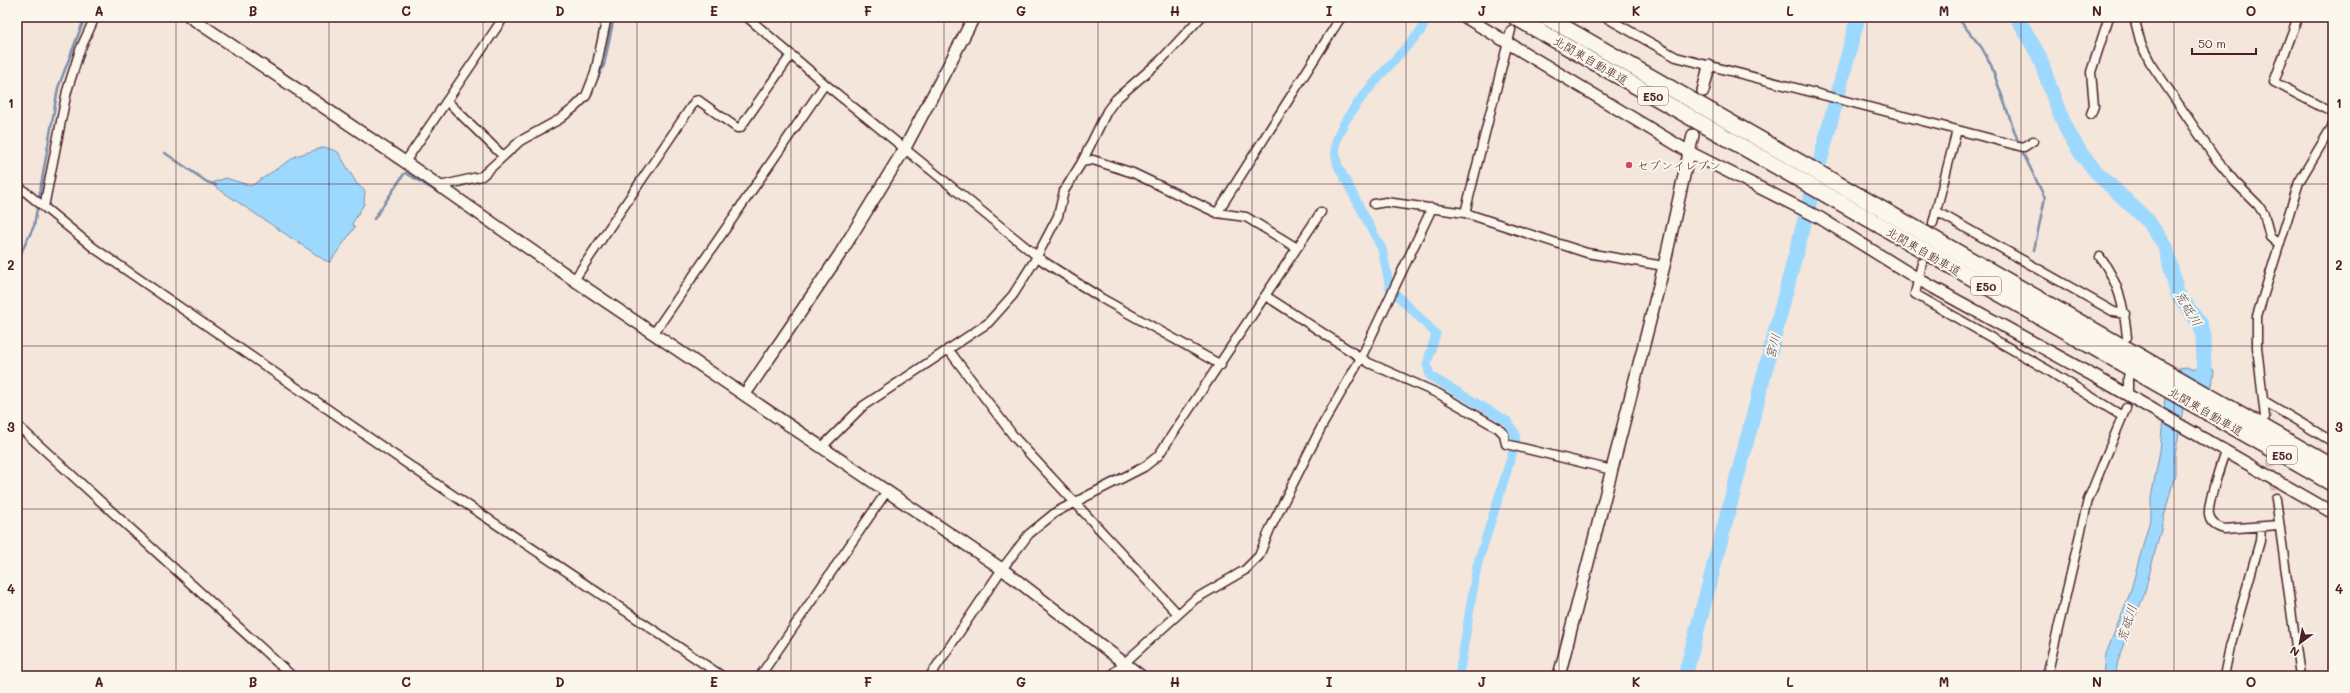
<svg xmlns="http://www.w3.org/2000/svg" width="2350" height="693" font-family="Mali,'Klee One',sans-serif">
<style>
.water{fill:#9dd9fe;stroke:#7c8faa}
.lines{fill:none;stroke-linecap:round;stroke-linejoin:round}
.stream{stroke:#7c8faa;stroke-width:2.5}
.canal{stroke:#9dd9fe;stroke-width:9}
.river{stroke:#9dd9fe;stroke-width:15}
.street-tunnel{stroke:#d2beb7;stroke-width:8;stroke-dasharray:8 4;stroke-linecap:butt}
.street-casing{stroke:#4a1f2b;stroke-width:11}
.secondary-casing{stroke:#4a1f2b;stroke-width:14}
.highway-casing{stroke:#4a1f2b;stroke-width:18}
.street{stroke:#fbf7ec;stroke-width:8}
.secondary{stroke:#fbf7ec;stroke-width:11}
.highway{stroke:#fbf7ec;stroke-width:15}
.grid{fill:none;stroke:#4a1f2b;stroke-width:1;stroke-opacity:0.55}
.poi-dot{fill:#d1495b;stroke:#fbf7ec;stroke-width:1.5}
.labels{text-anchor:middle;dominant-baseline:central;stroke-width:4;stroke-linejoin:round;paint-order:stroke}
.shield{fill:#fbf7ec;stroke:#7f6065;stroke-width:1}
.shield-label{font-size:11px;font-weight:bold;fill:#4a1f2b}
.street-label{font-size:12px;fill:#4a1f2b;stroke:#fbf7ec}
.poi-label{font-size:12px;fill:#4a1f2b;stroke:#fbf7ec;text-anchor:start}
.water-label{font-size:13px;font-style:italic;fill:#5f4e60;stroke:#fbf7ec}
.neatline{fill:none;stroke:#4a1f2b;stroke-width:1.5}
.grid-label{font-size:13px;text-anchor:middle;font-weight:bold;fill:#4a1f2b}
</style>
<rect width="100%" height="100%" fill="#f4e6da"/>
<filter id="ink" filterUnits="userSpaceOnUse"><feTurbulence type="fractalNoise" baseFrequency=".025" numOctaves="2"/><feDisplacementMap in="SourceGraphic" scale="8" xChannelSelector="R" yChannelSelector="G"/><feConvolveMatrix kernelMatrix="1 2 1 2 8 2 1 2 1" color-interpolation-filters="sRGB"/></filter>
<g filter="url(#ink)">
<path class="water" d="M325,147L338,152L357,184L365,191L364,204L352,224L355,227L330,262L324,260L214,186V182L226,178L251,186L296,156Z
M2202,363L2214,371L2212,386L2183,408L2175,456V474L2144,595L2118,661L2115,676H2104L2106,654L2130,593L2151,516V498L2160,451L2165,395L2173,369L2186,367L2194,370Z"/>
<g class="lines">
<path class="stream" d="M1957,17L1982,48L1991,65L2019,144
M592,89L604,65L614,17
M546,131L561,123L579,108
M2021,149L2045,198L2034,250
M165,153L207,182L216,185
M457,187L478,181
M374,219L404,174L406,173L437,192
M17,261L34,226L58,88L85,17"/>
<path class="canal" d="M1427,17L1425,23L1420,32C1397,58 1343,111 1336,142C1334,150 1336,158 1338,166L1382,249L1390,288L1436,334L1427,364L1430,376L1507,421L1515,433L1516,442L1477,566L1459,676"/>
<path class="river" d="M2017,17L2039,56L2057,107L2069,134L2082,155L2099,175L2148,221L2166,247L2177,293L2200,324L2203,335L2204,369L2202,375L2195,380
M1685,676L1858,17"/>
<path class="street-tunnel" d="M2269,447L2276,499"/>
<defs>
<path id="street" d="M747,17L825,84L1043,261L1101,298L1221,365
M1605,17L1676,57L2019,146L2024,147L2033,141
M2134,17L2141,44L2150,62L2215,158L2235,182L2258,205L2264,214L2270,237L2278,244
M2298,17L2274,82L2333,113
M447,101L503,156
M2091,114L2094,106L2091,72L2109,17
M405,162L504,17
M1082,162L1093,160L1133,173L1217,213L1246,217L1297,248
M17,185L94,248L435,483L722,676
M440,186L482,176L520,141L560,119L575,107L586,96L595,73L607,17
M1374,204L1386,202L1465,213L1587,253L1664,266
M44,207L67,91L80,50L95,17
M1936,211L2114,312L2125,314
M1217,213L1341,17
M1465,213L1511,30
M1933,223L1957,130
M2100,257C2119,283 2124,306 2127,337
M1922,263L1915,294L2046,369L2122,416
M574,280L695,101L698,100L737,128H740L791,55
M1266,296L1369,363L1439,394L1498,428L1504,434L1506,444L1612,470
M654,333L825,84
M948,349L1015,438L1178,614
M2128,377V391
M2264,401L2333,442
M2265,417L2257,347V316L2299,182L2333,125
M17,425L292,676
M822,447L863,406L988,323L1013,295L1035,260L1058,216L1064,191L1082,162L1107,111L1116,99L1161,60L1201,17
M2225,452C2221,463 2207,505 2209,515C2210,523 2217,527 2224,529L2279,525
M2276,499L2300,676
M760,676L887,491
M930,676L1002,569L1029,534L1056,512L1144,467L1158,456L1321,212
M1110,676L1195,599L1245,570L1259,556L1270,529L1323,424L1361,358L1432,208
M2047,676L2088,500L2126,408
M2224,676L2230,647L2260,541L2261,527"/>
<path id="secondary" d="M190,17L405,162L574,280L1002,569L1141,676
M1465,17L1689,152L1820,218L1918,279L2112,386L2333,513
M1703,91L1709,66
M745,394L840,254L905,148L974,17
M1559,676L1664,266L1693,135"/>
<path id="highway" d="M1515,17L2333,484
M1546,17L2333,467"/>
</defs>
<use href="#street" class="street-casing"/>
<use href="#secondary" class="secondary-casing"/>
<use href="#highway" class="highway-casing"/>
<use href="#street" class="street"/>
<use href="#secondary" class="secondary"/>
<use href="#highway" class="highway"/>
</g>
</g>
<path class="grid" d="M176,17V676M329,17V676M483,17V676M637,17V676M791,17V676M944,17V676M1098,17V676M1252,17V676M1406,17V676M1559,17V676M1713,17V676M1867,17V676M2021,17V676M2174,17V676M17,184H2333M17,346H2333M17,509H2333"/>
<circle class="poi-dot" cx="1629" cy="165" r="4"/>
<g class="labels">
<g class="shield">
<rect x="1638" y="87" width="30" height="18" rx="3"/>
<rect x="1971" y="277" width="30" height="18" rx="3"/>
<rect x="2267" y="446" width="30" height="18" rx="3"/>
</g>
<g class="shield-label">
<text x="1653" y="96">E50</text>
<text x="1986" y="286">E50</text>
<text x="2282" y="455">E50</text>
</g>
<g class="street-label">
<text transform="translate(1591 60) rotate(30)">北関東自動車道</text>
<text transform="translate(1924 251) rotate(30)">北関東自動車道</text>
<text transform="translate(2206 411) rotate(30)">北関東自動車道</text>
</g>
<g class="poi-label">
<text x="1637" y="165">セブンイレブン</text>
</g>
<g class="water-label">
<text transform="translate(2189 308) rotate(59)">荒砥川</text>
<text transform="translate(1772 346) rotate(-75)">宮川</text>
<text transform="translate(2126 623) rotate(-73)">荒砥川</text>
</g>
</g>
<rect width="2350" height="693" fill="none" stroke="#fbf7ec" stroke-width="44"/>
<g transform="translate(2300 643) rotate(212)" stroke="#fbf7ec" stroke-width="3" paint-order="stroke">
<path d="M0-3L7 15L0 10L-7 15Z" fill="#4a1f2b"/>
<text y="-6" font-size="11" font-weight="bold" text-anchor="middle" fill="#4a1f2b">N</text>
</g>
<path d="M2192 48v6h64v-6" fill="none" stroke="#4a1f2b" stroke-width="2"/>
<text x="2198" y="48" font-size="12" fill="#4a1f2b" stroke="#fbf7ec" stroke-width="3" paint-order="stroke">50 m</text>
<rect x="22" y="22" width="2306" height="649" class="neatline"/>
<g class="grid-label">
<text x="99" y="16">A</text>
<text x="253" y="16">B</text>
<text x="406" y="16">C</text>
<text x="560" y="16">D</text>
<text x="714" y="16">E</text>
<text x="868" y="16">F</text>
<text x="1021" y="16">G</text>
<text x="1175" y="16">H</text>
<text x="1329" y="16">I</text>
<text x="1482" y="16">J</text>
<text x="1636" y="16">K</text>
<text x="1790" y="16">L</text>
<text x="1944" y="16">M</text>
<text x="2097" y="16">N</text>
<text x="2251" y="16">O</text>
<text x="11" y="108">1</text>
<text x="2339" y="108">1</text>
<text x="11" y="270">2</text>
<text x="2339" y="270">2</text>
<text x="11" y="432">3</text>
<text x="2339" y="432">3</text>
<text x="11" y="594">4</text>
<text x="2339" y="594">4</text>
<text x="99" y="687">A</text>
<text x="253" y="687">B</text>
<text x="406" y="687">C</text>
<text x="560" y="687">D</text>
<text x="714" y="687">E</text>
<text x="868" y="687">F</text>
<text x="1021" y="687">G</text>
<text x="1175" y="687">H</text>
<text x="1329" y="687">I</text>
<text x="1482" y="687">J</text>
<text x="1636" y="687">K</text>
<text x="1790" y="687">L</text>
<text x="1944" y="687">M</text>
<text x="2097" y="687">N</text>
<text x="2251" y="687">O</text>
</g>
</svg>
